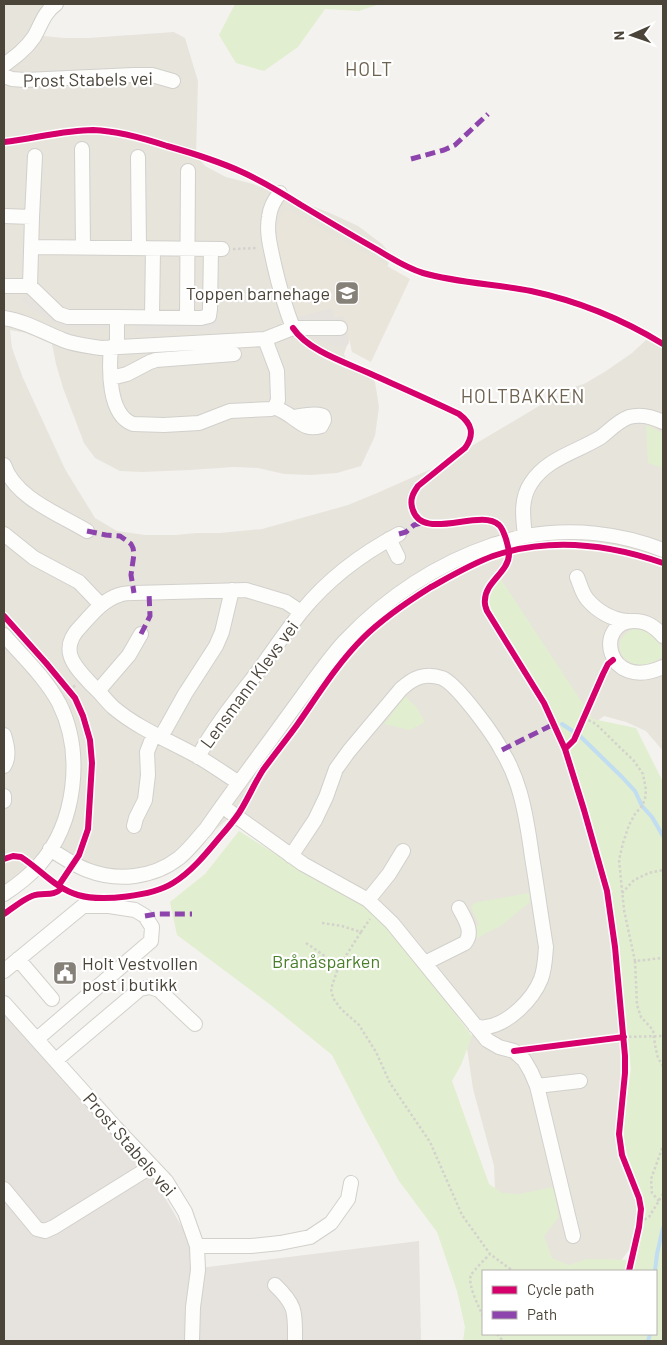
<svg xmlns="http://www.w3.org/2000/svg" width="667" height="1345" font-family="Barlow,sans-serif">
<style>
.residential{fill:#e7e4dc}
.industrial{fill:#e6e2de}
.education{fill:#eae5da}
.green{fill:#e1eecf;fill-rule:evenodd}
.parking{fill:#e6e3df}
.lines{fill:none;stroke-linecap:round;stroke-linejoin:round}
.stream{stroke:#c0ddf1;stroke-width:4}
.minor-casing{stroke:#d2d0cb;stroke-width:16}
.path{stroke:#d3d2cc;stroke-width:2.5;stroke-dasharray:2.5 2.5;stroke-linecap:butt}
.minor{stroke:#fdfdfc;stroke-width:14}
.quiet{stroke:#8e44ad;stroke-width:5;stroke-dasharray:10 5;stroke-linecap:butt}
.cycleway-casing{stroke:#fff;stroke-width:9}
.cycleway{stroke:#d6006c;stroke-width:6}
.labels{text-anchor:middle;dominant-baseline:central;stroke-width:4.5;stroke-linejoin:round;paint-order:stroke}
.street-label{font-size:18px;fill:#4b4439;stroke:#fff}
.poi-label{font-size:18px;fill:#4b4439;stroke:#fff;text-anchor:end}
.park-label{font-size:18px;fill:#4a7f2a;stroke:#fff}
.neighbourhood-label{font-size:19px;letter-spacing:1px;fill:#6e6250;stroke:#fff}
</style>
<rect width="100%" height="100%" fill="#f4f2ee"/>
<path class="residential" d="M4,4H58L45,27L44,36L64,38H88L174,32L185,38L198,81L196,155L205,166L226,177L253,184L330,213L358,226L382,244L391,255L384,277L353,328L344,354L348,365L371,378L375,382L379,407L375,436L361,466L337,473L311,475L284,474L258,468L234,467L190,470L142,472L120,471L95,458L84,443L63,388L56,364L52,344L26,333L10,330L12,348L23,378L65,469L95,518L117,531L145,535H176L196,533H220L262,529L348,505L377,493L438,466L544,403L577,386L584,384L606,371L632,353L646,340H655L663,344V751L646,731L626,722L604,716L564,746L569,766L591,826L603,870L618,956L624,1024V1055L626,1083L620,1140L626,1167L639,1191V1217L635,1242L614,1270L605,1271L498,1258L494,1166L473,1089L466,1041L477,1030L423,964L230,817L199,844L148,874L67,865L51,860L4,899Z"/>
<path class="industrial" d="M4,997L137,1149L190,1241L192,1269L419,1241L421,1341H4Z"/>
<path class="education" d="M286,211L292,212L410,279L371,362L352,352L344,316L334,318L332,308L298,317L277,244L278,224L283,212Z"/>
<path class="green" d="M235,4H380L359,11L325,9L298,47L264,71L236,63L219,35Z
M646,425L663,433V468L648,463Z
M500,578L593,719L636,728L663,782V1341H463L465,1327L457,1291L437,1232L399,1181L364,1117L332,1055L272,1006L177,935L170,902L205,874L239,831L288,862L371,907L394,932L472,1036L461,1065L452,1081L489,1184L502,1193L519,1194L553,1187L559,1217L544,1236L552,1258L569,1265L587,1259L636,1260L646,1211L628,1159L622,1130L631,1069L612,896L590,816L569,751L555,718L515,650L489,608C486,593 490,590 500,578ZM483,1271H656V1334H483Z
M634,629C648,629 663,642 663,656C657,661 650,665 641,665C619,665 610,638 634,629Z
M405,696L417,708L425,722L410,730L384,724Z
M529,893L530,902L502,925L477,938L473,928L479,924L471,907L474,903Z"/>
<path class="parking" d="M26,294L65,319L107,320V328L60,327L21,301Z
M332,308L334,318L342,316L349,343L346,347H339L311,336L300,325L298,317Z
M220,321V330L135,333V324Z"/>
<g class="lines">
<path class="stream" d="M562,724L580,736L622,777L635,791L642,806L652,817L663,836
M655,1271L657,1254L663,1228
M648,1341L650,1334"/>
<defs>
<path id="minor" d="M4,65C15,57 26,49 34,37C41,25 44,12 56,4
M4,76L12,79L25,80L134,75H152L173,81
M82,149L83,248
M138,157L139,248
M280,193C274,200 270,208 269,217C266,233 271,249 274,264C279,286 285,307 293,328
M4,216L32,217L30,286
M32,217L35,156
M31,247L222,249
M4,286H30L59,314L68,317H117V347
M117,317L201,318L209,316L210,309L211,249
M152,317L153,249
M187,317L188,171
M4,318C25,321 43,332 63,340C75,345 89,346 101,348L265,339L293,328H340
M111,347C109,369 108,415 133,424L164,425L199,423L230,411L271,409L275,407L278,400L277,371L265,339
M111,378L127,374L150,362L156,360L234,354
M275,407C280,410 287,413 292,417C302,424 307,430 321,426L324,420C324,419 324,417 323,416C319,412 299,416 294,417
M4,465C15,498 59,514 87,531
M4,534L34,558L79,582L101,605
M525,536C523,518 520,499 531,483C547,458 577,452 601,437C610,430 618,421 629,417C640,414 653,417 663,422
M389,539L398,557
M577,577C580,584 582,593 587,599C597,611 612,620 628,621
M4,635C23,657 45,677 59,703C84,753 76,823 39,865C29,876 16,886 4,894
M663,636C655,627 647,621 634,621C594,621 605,693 663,667
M98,691L129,655L141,634
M4,735C7,745 10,757 4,766
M161,737L185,694L216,646L222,632L232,590
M198,757C214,727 236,700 257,673C272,652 286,631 302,611C328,579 363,553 399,534
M239,783C225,774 211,764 197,756C170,741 139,729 114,708C107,702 101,693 93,686C75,667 57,650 81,626C92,614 103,600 119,595C124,593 129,593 134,593L246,590L286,602L301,612
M4,796V801
M222,806L303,864L368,900L392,923L487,1040L499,1047L514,1051L524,1060L531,1072L537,1086L573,1236
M134,826L136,818L145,800L148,775L147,752L154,734
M50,849C62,857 74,865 87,870C118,882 153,878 179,858C189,850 197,839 206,829C233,790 262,752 290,713C308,689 325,663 345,641C386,598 437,564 493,545C504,542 515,538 526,536C572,528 620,533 663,550
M291,856L315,820L326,797L336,769L349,751L401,689C413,678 425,672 442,678C457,684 494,735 502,751C510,764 516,779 520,793C526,814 529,835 532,857C537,887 541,917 546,947C545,958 545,968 541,979C533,999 509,1024 486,1027C483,1028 478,1027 475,1026
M368,900L389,874L403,851
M18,959L52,999
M425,963L465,943C474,932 465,919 459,908
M4,971L83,906H109L135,910L145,916L152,927L151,941L37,1039
M4,1003L115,1127L166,1181L185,1212L197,1246L198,1270L193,1307L192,1341
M56,1060L140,989L150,987L159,990L195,1024
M537,1086L580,1081
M4,1189L37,1229L45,1231L54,1227L152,1166
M197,1246H251L280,1243L310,1237L331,1223L348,1199L351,1183
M275,1285C297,1306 295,1313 295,1341"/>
</defs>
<use href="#minor" class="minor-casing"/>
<path class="path" d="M233,249L258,248
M69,690L76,685
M584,718L596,724L634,761L643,774L646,790L645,799L642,806L635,814L629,825L623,843L619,860L624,910L635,961L663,958
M622,893L634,880L649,873L663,870
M322,923L342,926L361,932L370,919
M361,932L338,968L331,989L333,998L341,1009L359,1025L376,1052L390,1083L430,1142L462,1215L490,1254L513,1271
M306,943L322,954L338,968
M635,961L637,1005L641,1017L653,1030L655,1045L658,1058L663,1066
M624,1037L663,1036
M659,1201L652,1193L651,1179L663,1146
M640,1222L649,1217L663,1194
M483,1316C479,1307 467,1284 471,1275C474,1270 485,1259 490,1254
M497,1334L503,1341"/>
<use href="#minor" class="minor"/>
<path class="quiet" d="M411,159L444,150L455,145L488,114
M87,531L106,535L120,536L131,544L133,548L134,554L131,575L134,593
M399,534L406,532L414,525L425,522
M141,634L150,616L149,593
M502,750L554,724
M145,916L156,914H192"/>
<defs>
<path id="cycleway" d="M4,142C33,139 64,130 93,130C119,131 143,138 167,146C192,153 218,161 242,172C262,181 282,193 301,205C326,220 351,235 376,249C391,258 406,268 423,273C458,283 495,284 531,291C578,301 622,319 663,344
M293,328C308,351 347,363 371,374C400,387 430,400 459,414C472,424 475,434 465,448L418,486C413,493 410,499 412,507C420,544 480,507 499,525C503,529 504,534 506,539C507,543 509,549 509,554C509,572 485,582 485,600C484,604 486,608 487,611L544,703L565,749L584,810L607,891L615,947L625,1056V1073L619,1134L622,1155L639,1198L641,1209L639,1227L629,1271
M4,616L46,663L75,698L83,716L90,740L92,763L88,829L79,855L59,885
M565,749L574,740L603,674L608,664L613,660
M4,859L13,856L21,857C40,869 56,889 78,895C102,902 152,896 173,883C191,872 205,855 219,838C226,830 233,822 239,813C248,799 254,784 263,770C274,755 286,740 297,725C318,695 337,664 363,638C383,618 407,602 431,587C451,576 471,564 493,556C549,537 608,544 663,563
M4,914C13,908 22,900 32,896C44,891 52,898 62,888
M514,1051L624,1037"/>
</defs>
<use href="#cycleway" class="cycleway-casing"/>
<use href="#cycleway" class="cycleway"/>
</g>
<defs>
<symbol id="school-square" viewBox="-11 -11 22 22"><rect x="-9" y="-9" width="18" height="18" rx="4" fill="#868178" stroke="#fff"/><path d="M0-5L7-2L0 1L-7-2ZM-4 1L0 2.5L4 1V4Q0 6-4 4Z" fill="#fff"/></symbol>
<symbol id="civic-square" viewBox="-11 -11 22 22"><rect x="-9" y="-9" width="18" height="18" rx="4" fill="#868178" stroke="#fff"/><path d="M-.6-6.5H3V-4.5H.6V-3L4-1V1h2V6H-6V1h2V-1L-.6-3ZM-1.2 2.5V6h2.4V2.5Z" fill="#fff"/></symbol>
</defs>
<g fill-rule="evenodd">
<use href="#school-square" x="333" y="279" width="28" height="28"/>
<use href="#civic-square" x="51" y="959" width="28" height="28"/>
</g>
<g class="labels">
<g class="street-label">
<text transform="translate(88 79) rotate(-1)">Prost Stabels vei</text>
<text transform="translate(249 684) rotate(-54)">Lensmann Klevs vei</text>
<text transform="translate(130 1144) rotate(49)">Prost Stabels vei</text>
</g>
<g class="poi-label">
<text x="330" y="293">Toppen barnehage</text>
<text x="82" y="963" text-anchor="start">Holt Vestvollen<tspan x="82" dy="21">post i butikk</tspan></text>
</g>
<g class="park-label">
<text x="326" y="961">Brånåsparken</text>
</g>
<g class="neighbourhood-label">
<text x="369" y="68">HOLT</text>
<text x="523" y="395">HOLTBAKKEN</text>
</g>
</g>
<rect width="667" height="1345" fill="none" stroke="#4b4439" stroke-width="10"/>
<rect x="482" y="1270" width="175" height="65" fill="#ffffff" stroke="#b7b4b0"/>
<rect x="492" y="1286" width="25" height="8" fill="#d6006c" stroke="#b7b4b0"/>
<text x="527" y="1295" font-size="15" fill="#4b4439">Cycle path</text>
<rect x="492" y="1311" width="25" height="8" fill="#8e44ad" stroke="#b7b4b0"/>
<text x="527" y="1320" font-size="15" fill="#4b4439">Path</text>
<g transform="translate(632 35) rotate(268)" stroke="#ffffff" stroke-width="4" paint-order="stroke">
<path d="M0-4L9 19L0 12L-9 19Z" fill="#4b4439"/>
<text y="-8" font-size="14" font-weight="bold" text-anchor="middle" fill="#4b4439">N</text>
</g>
</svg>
